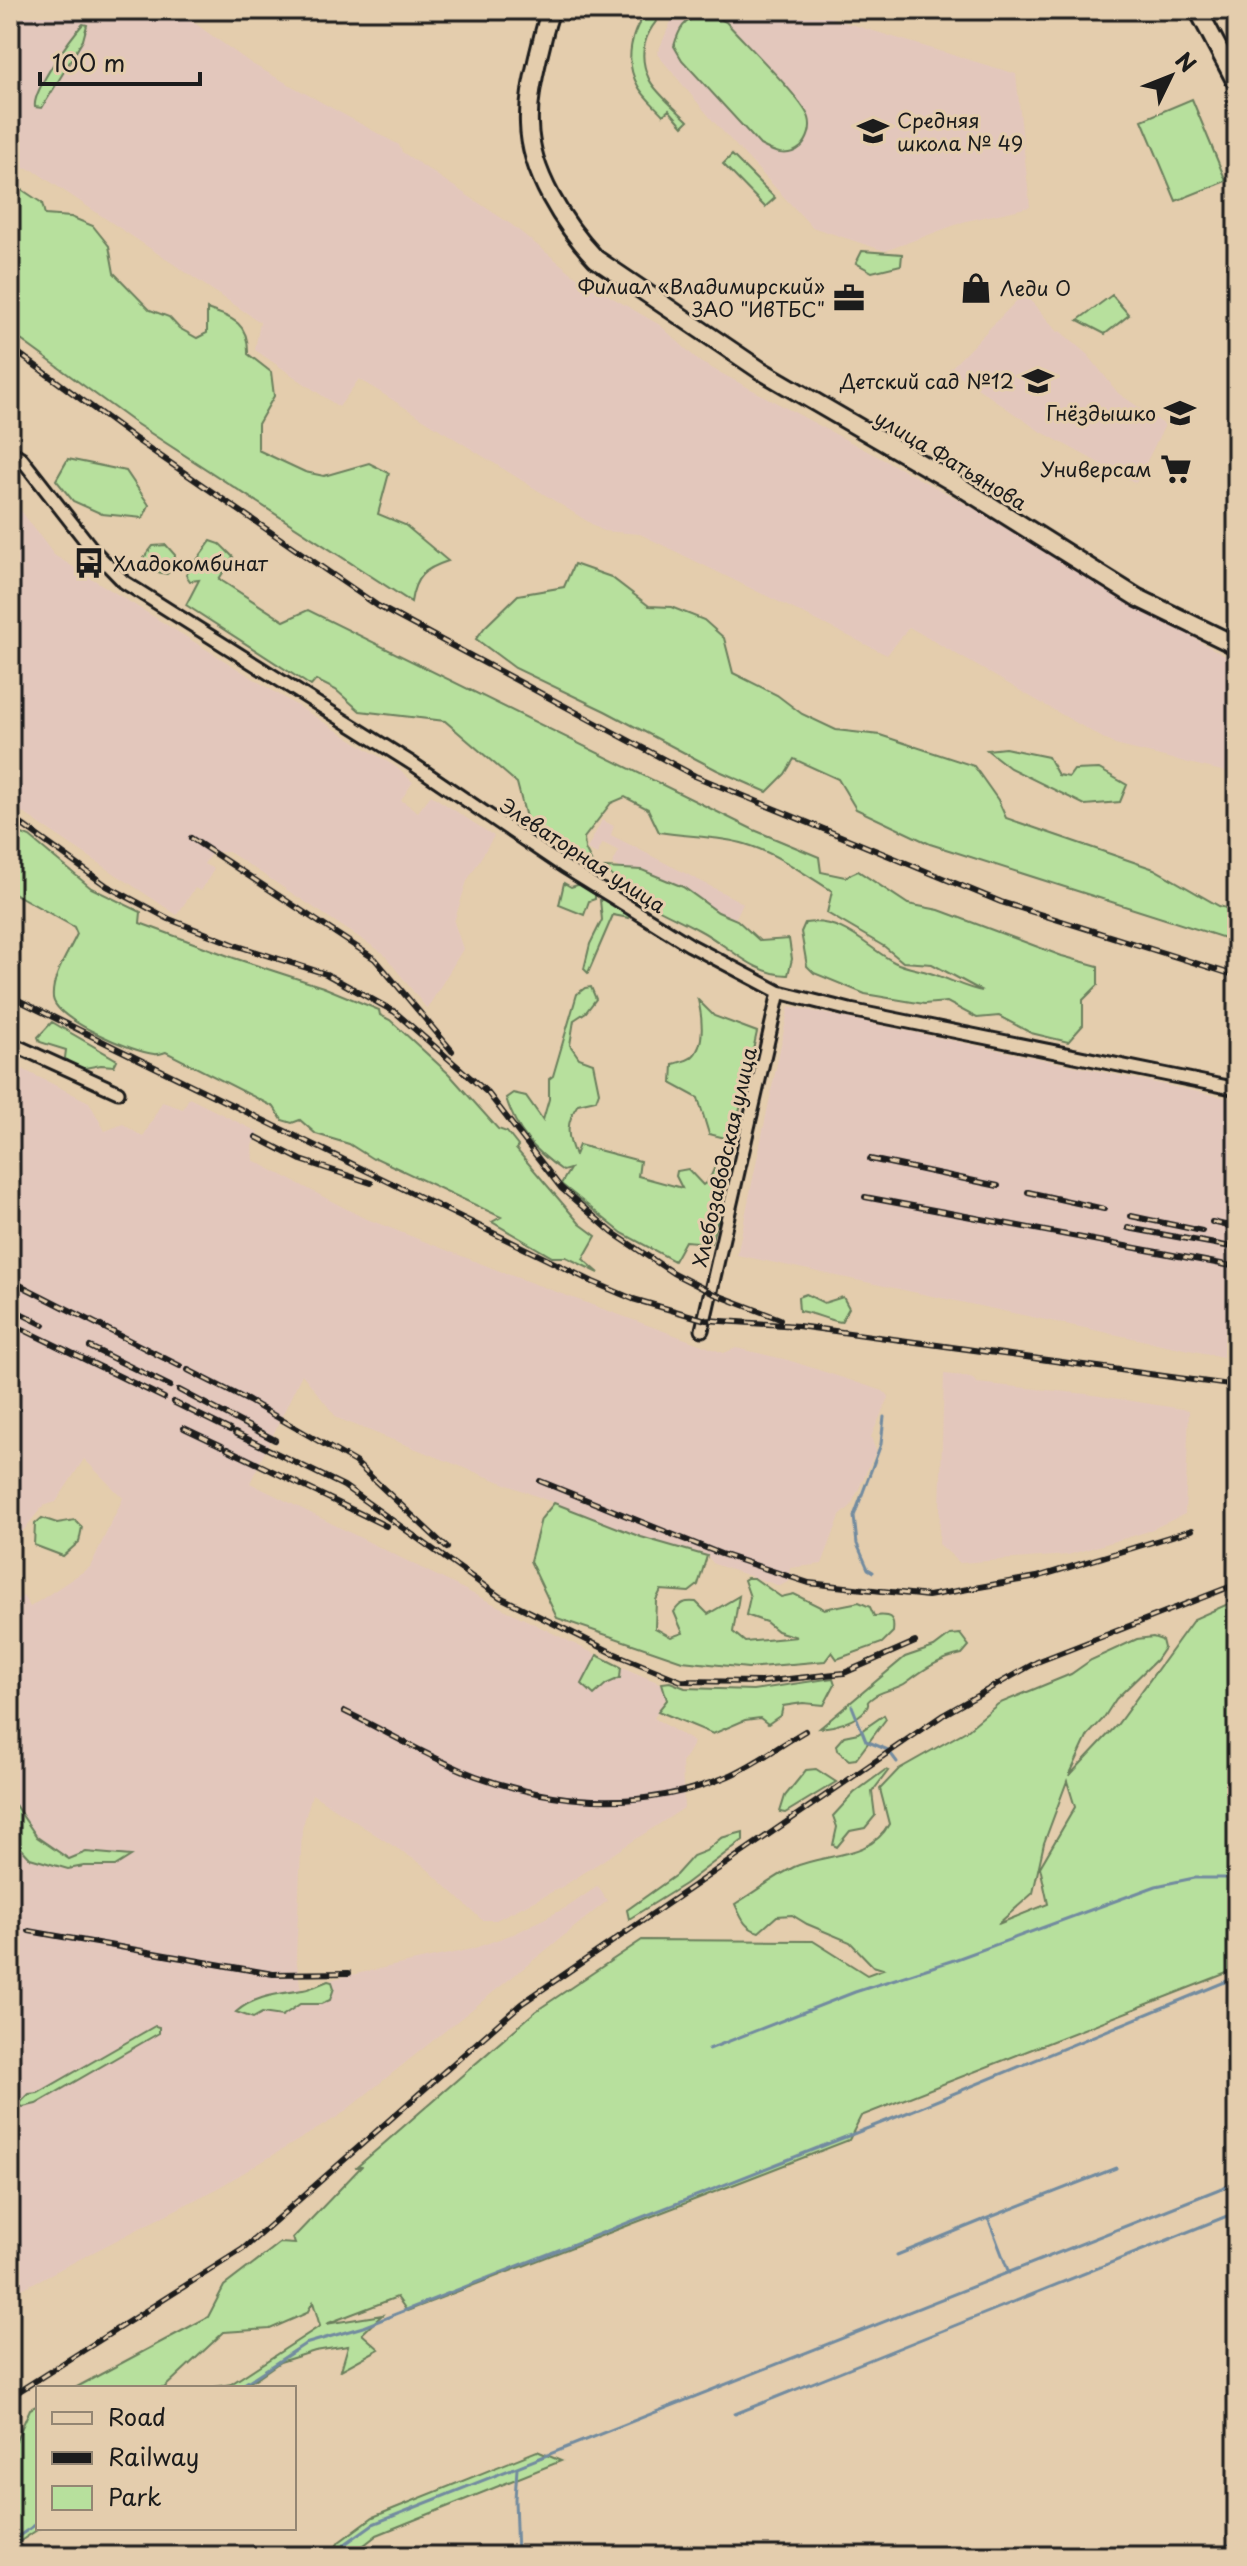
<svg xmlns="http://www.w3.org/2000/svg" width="1247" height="2566" font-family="'Playpen Sans',sans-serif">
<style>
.built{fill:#e3c7bc}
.green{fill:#b7e09d;stroke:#6a7e5c;stroke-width:2;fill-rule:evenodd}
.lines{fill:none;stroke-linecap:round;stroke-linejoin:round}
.stream{stroke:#728b9f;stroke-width:3}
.street-casing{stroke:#1c1c1c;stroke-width:17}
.secondary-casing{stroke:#1c1c1c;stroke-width:22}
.street{stroke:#e4cdad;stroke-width:11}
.secondary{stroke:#e4cdad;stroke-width:16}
.rail-casing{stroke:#1c1c1c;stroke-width:6}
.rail{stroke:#e4cdad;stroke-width:3;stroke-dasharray:9;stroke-linecap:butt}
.labels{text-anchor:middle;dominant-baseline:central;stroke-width:6;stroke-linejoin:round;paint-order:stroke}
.poi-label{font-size:20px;fill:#1c1c1c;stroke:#e4cdad;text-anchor:end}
.street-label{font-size:20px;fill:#1c1c1c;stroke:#e4cdad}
</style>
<rect width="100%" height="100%" fill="#e4cdad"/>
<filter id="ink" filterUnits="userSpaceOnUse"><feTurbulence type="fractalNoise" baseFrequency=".0125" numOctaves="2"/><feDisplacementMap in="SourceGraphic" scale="16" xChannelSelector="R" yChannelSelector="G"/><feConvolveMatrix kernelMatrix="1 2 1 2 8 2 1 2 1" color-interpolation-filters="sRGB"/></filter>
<g filter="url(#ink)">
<path class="built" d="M10,10H176L252,64L399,145L402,152L512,225L578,278L660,325L700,362L963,502L1237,663V736L1226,772L1115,745L909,627L887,655L640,534L603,531L359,379L339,407L255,350L260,322L33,170L10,166Z
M676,10H816L837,20L1016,74L1030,207L966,221L885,251L812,227L713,121L657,54Z
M1024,293L1058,332L1060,331L1088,355L1118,393L1165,425L1136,483L1038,430L950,369Z
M10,496L54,555L396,767L413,782L401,800L418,812L431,795L494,836L467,881L454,922L463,949L427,1009L383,953L229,852H212L204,864L214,869L201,891L195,888L177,915L10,804Z
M602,820L614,826L611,835L743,903L732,926L612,864L619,851L603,843L597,854L587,849Z
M789,1006L1237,1100V1360L737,1255Z
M10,1063L89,1102L105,1131L123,1124L143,1137L162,1102L183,1109L189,1098L258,1132L252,1146L253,1160L362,1217L510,1275L724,1353L736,1348L788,1360L883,1391L889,1396L871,1437L876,1451L851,1506L840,1516L822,1564L790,1568L789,1581L780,1586L714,1564L707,1556L641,1537L337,1418L302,1374L250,1483L621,1667L672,1688L654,1718L694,1742L682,1763L684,1808L562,1887L496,1920H482L423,1865L312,1794L302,1829L296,1957L301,1991L337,1978L472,1949L516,1933L569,1906L598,1886L607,1901L339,2116L216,2189L10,2295V1604L23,1596L30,1607L90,1567L123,1498L84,1459L56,1502L43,1506L10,1547Z
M944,1374L971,1377L977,1383L1087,1394L1189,1410L1185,1514L1146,1532L1068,1555L960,1563L939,1544Z"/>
<path class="green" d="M650,10H667C647,28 636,51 649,79C655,92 677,110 688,121L683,126L669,110L663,115C655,106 643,96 638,86C624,62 630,28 650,10Z
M702,15H713L726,22C743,41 802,98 809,118C812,128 808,140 801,147C787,159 773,152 760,145L682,60L674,46C679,29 684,19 702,15Z
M83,24L87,25L83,40L42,108L35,107C32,91 71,37 83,24Z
M1192,99L1226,181L1176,201L1142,120Z
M732,155L775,198L765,207L723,164Z
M18,187L42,203L45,215L71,217L93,226L109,246L114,273L150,310L169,317L179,328L197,338L207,333V309C233,318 249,323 248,354L271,372L274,396L258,424V450L305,472L324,476L369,463L389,473L378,514L405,525L448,561C424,569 415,576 411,602L135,423L10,332V189Z
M862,251L902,254L901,265L872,272L856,263Z
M1112,295L1129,315L1105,334L1078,320Z
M68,459L126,471L149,505L143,518L102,514L73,501L56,480Z
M211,541L220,544L233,557L219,579L284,621L308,610L754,830L819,857L821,872L845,877L858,871L908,904L939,910L1062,956L1098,966V985L1083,1000V1025L1068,1042L1031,1033L999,1016L977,1018L947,1002L924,1004L865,994L814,973L807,966L801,932L805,923C842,917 865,946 894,962C906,968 917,969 930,973C947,978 965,988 982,991L932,964L903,962L885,947L827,913L832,891C805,874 776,853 745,844C717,836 688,837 659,832L648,809L625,797L611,803L584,838L585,849L595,869L589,873L568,852L529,829L517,783L445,721L360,711L336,690L316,680L311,686L186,605L199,580L190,581L186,575Z
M166,545L175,555L174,567L167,574L152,571L143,559L153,546Z
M574,564L611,577L649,606L671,607L704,620L724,638L733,673L777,695L802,714L836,730L880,735L974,766L998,800L1006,818L1154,869L1219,906L1237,911V942L930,844L856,809L838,779L794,759L785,774L767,792L717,770L605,711L515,668L476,639L485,627L518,595L564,587Z
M1005,748L1048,757L1058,775L1069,777L1074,770L1099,769L1127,785L1120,802L1085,805L1010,768L987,750Z
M10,829L30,837L91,888L141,912L140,923L234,958L323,987L379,1010L380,1015L390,1020L449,1074L498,1129L507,1132L518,1146L516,1149L580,1224L596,1236L583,1259L599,1273L566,1257H552L492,1222L501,1217L376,1158L373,1159L349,1144L316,1134L300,1120L292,1123L282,1120L274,1107L166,1052C163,1053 157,1055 154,1054C133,1052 56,1020 53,998C51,977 69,952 77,934L74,927L10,891Z
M605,868L642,870L683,887L718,912L737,920L760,941L789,939L792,959L788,975C754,975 728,945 699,930C662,910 633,902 605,868Z
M564,883L571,887L581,884L595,891V899L589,901L584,915L559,905Z
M612,899L631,909L629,918L613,915L588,973L584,969L590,944L602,920L600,900Z
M591,987L596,999L586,1012L574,1020L570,1045L579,1058L593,1063L599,1092L596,1100L578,1104C566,1122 566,1135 575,1155L579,1145L640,1161L638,1176L682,1188L676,1176L677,1171L688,1169L703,1185C715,1178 713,1160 725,1152C737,1177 717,1217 711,1243L685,1241L674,1261L622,1233L561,1184L570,1169L563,1171C534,1150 517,1133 506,1098L513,1093L526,1096L543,1120L549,1099V1079L553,1076L577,994L585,988Z
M698,1000L714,1016L757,1032L733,1140L709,1134L698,1098L672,1084L673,1064C679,1062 687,1061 692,1057C706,1045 702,1016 698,1000Z
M52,1022L117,1060L114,1066L101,1065L74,1070L65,1058L66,1050L40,1042L38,1037Z
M806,1294L824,1303L843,1297L849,1308L841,1322C826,1320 815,1313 799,1311L798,1297Z
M554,1503L641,1537L707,1556L698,1585L689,1592L661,1590L656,1600L655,1628L671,1637L683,1633L674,1612C680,1602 686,1601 696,1602L708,1614L739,1596L733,1632L745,1642L797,1637L777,1631L766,1622L746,1615L750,1597L744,1580L747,1578H754L781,1597L794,1594L824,1609L859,1602L870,1607L874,1616C889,1614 895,1616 893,1632L882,1643L837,1659L832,1652L825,1661L748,1668L682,1661L557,1618L530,1561L541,1519Z
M42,1518L57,1523L75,1520L82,1527L79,1542L63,1556L34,1545L35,1524Z
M1237,1600V1969L861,2116L849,2140L407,2311L397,2297L326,2324L382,2315L362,2334L379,2349L341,2370L348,2346L315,2351L280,2362L242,2388H209L231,2384L320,2326L313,2302L307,2313L270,2329L224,2332L164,2388H75L208,2317L224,2286L280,2243L295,2244L293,2238L361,2167H357L536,2011L642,1940L813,1941L867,1975L883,1969L873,1966L850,1942L807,1924L792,1915L777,1916L759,1932C744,1928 741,1917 735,1904C755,1892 774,1877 794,1867C825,1853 871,1859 889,1824L880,1789L899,1769L966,1731L998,1704L1071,1674L1091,1660L1137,1639L1153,1637L1162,1640L1164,1648L1156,1660L1116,1699L1103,1719L1088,1735L1069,1776L1117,1725L1194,1619ZM1067,1781L1075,1807L1040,1867L1048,1904L998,1924L1033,1893L1044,1843Z
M960,1634L969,1646L962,1654C941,1658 924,1669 907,1682C897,1690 881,1690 872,1698C863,1705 872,1700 866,1709C857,1721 834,1727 820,1728L905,1657L934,1647L950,1635Z
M597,1655L621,1667L620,1678L606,1684L594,1695L582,1684Z
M833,1678L835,1684L824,1705L803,1703L783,1706L781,1715L768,1724L760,1718L745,1720L713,1734L658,1711L667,1700L662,1683L670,1682L685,1688L753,1690Z
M884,1715L886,1719L856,1759L849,1760L837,1750L836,1745L844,1736L858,1733Z
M816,1769L836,1782L785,1813L780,1812L785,1796L806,1770Z
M885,1770L888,1771L872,1792L875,1816L865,1828L850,1831L837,1847L833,1845L837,1827L833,1816L854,1793Z
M10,1804L15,1805L37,1837L69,1859L86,1852L131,1856L115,1866H84L68,1869L30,1858L10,1836Z
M743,1832V1840L685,1884L629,1919L627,1910L676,1875L693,1856L706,1851L721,1838Z
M328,1981L332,1982L334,1988L330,2000L321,2004H300L282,2016L262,2013L253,2018L236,2012C255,1995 280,1994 303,1990C311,1989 320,1984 328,1981Z
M155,2026L159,2027V2033L36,2104L23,2107L18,2105L29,2094L38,2093Z
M38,2405L40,2528L10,2548V2446L15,2443L30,2409Z
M537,2451L561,2461L377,2535L350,2556H330L339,2542L373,2517Z"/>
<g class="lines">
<path class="stream" d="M873,1572L868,1569L857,1544L854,1516L881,1444L884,1417
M852,1706L866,1741L888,1750L897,1762
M709,2049L855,1992L954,1960L1156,1886L1194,1878H1237
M988,2218L1116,2168
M897,2255L988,2218L1009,2273
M238,2388L305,2344L363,2327L904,2114L1237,1977
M735,2414L1237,2212
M10,2542L38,2523
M338,2556L345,2544L373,2524L1237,2182
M517,2556L515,2499L517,2468
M1203,2556L1237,2542"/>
<defs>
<path id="street" d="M10,451L21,458L93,550L124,582L413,764L563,866L690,945L779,992L850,1010L1237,1089
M10,1043L118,1092
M702,1330L779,992"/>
<path id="secondary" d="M551,10C545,25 542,42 538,57C533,79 528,101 529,124C530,172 564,225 596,259L760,370L956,484L1138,598L1237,646
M1198,10L1237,84"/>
</defs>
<use href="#street" class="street-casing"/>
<use href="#secondary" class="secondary-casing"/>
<use href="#street" class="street"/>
<use href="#secondary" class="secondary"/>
<defs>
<path id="rail" d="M10,347L134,438L378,606L695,776L1001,902L1237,976
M10,816L107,886L169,919L238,946L326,974L395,1012L488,1093L561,1188L613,1233L673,1273L712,1293L780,1319
M191,838L375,959L452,1051
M10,996L593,1282L633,1299L706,1320L798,1326L1237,1386
M256,1137L301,1160L371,1183
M870,1159L998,1186
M1028,1192L1104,1209
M865,1197L1237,1267
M1131,1216L1202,1231
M1212,1222L1237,1228
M1128,1228L1237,1248
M10,1280L180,1366
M10,1308L44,1325
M10,1323L164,1398
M90,1347L170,1386
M188,1370L249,1401L355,1462L447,1548
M179,1390L275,1440
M173,1402L230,1430
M184,1428L222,1446
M235,1433L344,1486L500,1597L613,1653L681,1681L761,1682L844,1673L915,1642
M227,1449L386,1526
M540,1481L721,1554L809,1583L928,1596L1037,1577L1192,1530
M344,1711C387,1732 432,1759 476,1776C559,1806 642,1811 726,1777C753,1766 779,1746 805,1731
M29,1931L273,1974L349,1973
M10,2397L243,2249L521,2004L943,1715L1037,1662L1237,1584"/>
</defs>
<use href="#rail" class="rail-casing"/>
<use href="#rail" class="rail"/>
</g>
</g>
<defs>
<symbol id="school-bare" viewBox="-9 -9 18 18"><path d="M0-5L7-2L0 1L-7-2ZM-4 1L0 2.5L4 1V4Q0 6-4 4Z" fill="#1c1c1c" stroke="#e4cdad" stroke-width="2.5" paint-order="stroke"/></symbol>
<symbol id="shop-bare" viewBox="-9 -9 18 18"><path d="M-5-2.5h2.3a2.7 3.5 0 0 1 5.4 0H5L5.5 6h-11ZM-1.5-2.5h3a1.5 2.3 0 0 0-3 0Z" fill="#1c1c1c" stroke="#e4cdad" stroke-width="2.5" paint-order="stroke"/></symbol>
<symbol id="office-bare" viewBox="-9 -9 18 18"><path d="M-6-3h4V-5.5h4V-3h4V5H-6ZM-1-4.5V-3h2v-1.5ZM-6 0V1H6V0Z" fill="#1c1c1c" stroke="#e4cdad" stroke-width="2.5" paint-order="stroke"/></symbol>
<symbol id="supermarket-bare" viewBox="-9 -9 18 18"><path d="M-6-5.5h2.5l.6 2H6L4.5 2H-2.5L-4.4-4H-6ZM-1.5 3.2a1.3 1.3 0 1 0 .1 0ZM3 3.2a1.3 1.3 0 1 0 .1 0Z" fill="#1c1c1c" stroke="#e4cdad" stroke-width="2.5" paint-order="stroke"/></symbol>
<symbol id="bus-bare" viewBox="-9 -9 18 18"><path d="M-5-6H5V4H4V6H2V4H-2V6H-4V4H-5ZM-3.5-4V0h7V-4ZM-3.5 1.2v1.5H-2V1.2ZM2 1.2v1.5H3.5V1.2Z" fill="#1c1c1c" stroke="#e4cdad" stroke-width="2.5" paint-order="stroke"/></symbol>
</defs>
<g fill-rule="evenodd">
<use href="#school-bare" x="851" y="109" width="44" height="44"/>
<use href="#shop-bare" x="954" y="266" width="44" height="44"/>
<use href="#office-bare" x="827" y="276" width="44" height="44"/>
<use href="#school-bare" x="1016" y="359" width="44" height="44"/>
<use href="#school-bare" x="1158" y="391" width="44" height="44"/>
<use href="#supermarket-bare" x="1154" y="447" width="44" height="44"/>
<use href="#bus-bare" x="67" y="541" width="44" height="44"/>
</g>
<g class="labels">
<g class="poi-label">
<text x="897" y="120" text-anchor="start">Средняя<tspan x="897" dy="23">школа № 49</tspan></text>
<text x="825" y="286">Филиал «Владимирский»<tspan x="825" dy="23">ЗАО "ИвТБС"</tspan></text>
<text x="1000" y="288" text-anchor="start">Леди О</text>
<text x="1014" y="381">Детский сад №12</text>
<text x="1156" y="413">Гнёздышко</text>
<text x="1152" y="469">Универсам</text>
<text x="113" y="563" text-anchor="start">Хладокомбинат</text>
</g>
<g class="street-label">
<text transform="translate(951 460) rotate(31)">улица Фатьянова</text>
<text transform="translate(583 855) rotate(33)">Элеваторная улица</text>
<text transform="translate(724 1157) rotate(-77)">Хлебозаводская улица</text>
</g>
</g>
<rect width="1247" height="2566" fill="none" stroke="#e4cdad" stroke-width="40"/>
<rect x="20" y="20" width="1207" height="2526" fill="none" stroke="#1c1c1c" stroke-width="3" filter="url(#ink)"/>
<rect x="36" y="2386" width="260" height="144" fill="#e4cdad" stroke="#948673" stroke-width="2"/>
<rect x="52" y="2412" width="40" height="12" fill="#e4cdad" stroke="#948673" stroke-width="2"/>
<text x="108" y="2426" font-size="24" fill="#1c1c1c">Road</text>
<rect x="52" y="2452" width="40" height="12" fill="#1c1c1c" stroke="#948673" stroke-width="2"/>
<text x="108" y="2466" font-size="24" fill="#1c1c1c">Railway</text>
<rect x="52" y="2486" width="40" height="24" fill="#b7e09d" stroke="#948673" stroke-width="2"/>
<text x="108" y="2506" font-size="24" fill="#1c1c1c">Park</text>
<g transform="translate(1171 76) rotate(47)" stroke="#e4cdad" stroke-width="6" paint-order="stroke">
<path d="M0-6L14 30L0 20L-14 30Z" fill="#1c1c1c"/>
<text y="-12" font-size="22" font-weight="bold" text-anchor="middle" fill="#1c1c1c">N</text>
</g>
<path d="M40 72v12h160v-12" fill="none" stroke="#1c1c1c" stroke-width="4"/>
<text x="52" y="72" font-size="24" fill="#1c1c1c" stroke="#e4cdad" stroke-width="6" paint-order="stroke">100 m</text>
</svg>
